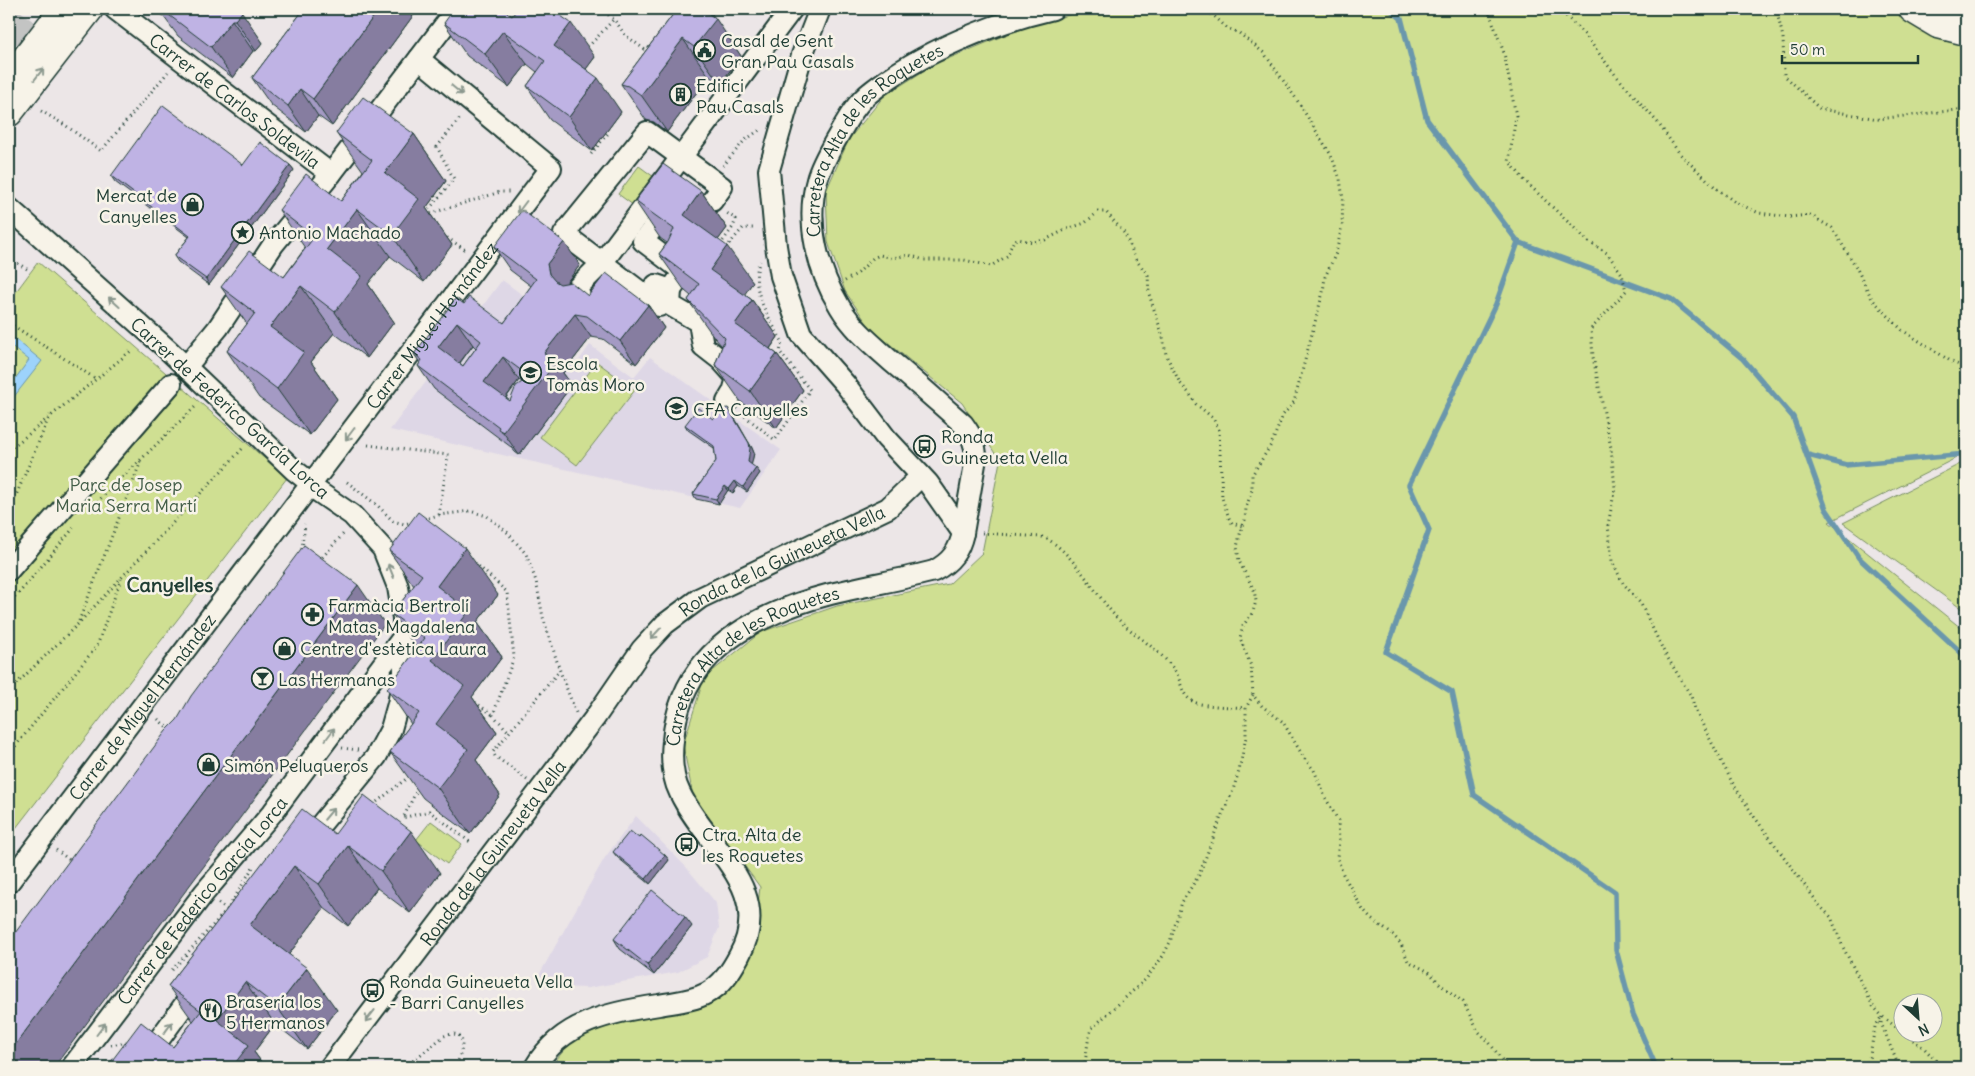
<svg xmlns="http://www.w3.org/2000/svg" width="1975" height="1076" font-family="Delius,sans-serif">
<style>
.built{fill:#ded7e6}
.green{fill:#cfdf92;stroke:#778e63;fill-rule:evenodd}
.water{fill:#9dd3fc;stroke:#6b97ac}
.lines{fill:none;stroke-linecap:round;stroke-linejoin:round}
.stream{stroke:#6b97ac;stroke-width:5.5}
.highway-tunnel{stroke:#c3c4c3;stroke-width:28;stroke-dasharray:28 14;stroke-linecap:butt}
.street-casing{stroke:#1f3d34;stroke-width:24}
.secondary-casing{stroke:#1f3d34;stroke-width:31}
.highway-casing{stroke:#1f3d34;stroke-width:31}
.path{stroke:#1f3d34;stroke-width:3;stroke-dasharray:1 4;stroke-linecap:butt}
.street{stroke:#f7f3e8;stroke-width:20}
.secondary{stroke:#f7f3e8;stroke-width:28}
.highway{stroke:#f7f3e8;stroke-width:28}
.wall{fill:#a49ac4;stroke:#1f3d34;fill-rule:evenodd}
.shaded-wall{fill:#867da0;stroke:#1f3d34}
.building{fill:#bfb3e4;stroke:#1f3d34;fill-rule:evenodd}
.oneway{stroke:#8b988e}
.labels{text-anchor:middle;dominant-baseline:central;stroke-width:5;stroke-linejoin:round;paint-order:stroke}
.poi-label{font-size:18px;fill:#1f3d34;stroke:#f7f3e8;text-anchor:start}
.street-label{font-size:18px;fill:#1f3d34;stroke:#f7f3e8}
.park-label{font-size:18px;fill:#425d47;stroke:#f7f3e8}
.quarter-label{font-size:20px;font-weight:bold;fill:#1f3d34;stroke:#f7f3e8}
</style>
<rect width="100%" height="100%" fill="#ece6e7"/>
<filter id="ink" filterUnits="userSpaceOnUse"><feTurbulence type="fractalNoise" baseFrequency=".02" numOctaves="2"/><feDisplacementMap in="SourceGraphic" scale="10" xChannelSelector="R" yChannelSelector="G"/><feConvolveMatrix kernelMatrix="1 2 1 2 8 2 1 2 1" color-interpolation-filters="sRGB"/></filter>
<g filter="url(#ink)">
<path class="built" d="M502,280L538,306L523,328L575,366L590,345L634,377L650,357L781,450L740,508L390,430Z
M636,816L686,867L716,903L719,928L707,957L678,972L588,988L557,987L538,977L604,859Z"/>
<path class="green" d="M1090,9H1899L1922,32L1966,43V453L1829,522L1966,632V1067H550L571,1042L604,1026L706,1006L730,987L753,947L760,887L693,796L683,745L704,678L761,632L837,606L949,584L982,553L1000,461L962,403L870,328L845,291L828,242L826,191L849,139L884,96L933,65L1022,28ZM1902,1004H1932V1034H1902Z
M639,166L654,177L633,205L618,194Z
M38,262L287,478L9,837V301Z
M597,362L635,390L577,465L540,437Z
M1966,461V612L1843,523Z
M431,821L462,844L447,864L416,840Z"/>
<path class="water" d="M9,334L42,361L9,403V387L29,360L9,344Z"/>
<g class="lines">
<path class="stream" d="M1390,9L1401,18L1427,120L1518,242L1496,304L1409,485L1429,530L1386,652L1452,692L1474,795L1615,892L1616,950L1633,1014L1656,1067
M1518,242L1671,299L1743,359L1793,417L1826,509L1859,558L1966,657
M1808,455L1846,465L1966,454"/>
<path class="highway-tunnel" d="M9,38L32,9"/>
<defs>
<g id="street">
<path id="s1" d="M115,9L331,174"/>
<path d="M670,206L643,241L684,272L659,306L564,234L647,132L722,187L712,201"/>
<path d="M9,208L167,349L294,470L312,484L313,488L352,515L383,549L398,587L403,618L404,672L398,704L391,729L376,757L304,845"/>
<path d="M656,285L671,290L670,305L699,322L703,346L721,360L737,378L733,392L727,402"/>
<path d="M580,296L575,290L602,263L792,9"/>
<path d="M186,367L218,328L273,245L331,174L457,9"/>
<path id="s2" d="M963,533L976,458C976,444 971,435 963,424C939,403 916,382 892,362C873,345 853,329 840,307C818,271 805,222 817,180C821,165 830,150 838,136C847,120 857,102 872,91C921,52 993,23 1053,9"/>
<path d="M9,570L171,384"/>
<path id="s3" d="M9,882L551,168L419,59"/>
<path id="s4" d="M72,1067L204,893L273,812L404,636"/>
<path d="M139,1067L198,986"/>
<path id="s5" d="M330,1067L594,719L642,649L665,624L700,598L888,508L921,476"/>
<path id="s6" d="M535,1067C561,1022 611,1012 659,1005C675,1002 693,1001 707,993C722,985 731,971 739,956C776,889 706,848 680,793C672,777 671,759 673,741C678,676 718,638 775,613C825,590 882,585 934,571C951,562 959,551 963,533L928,483L886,438L845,384L801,334L781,276L776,246L769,170L802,55L820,9"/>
</g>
<path id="secondary" d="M1913,9L1938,24L1966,31
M9,112L89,9"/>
<path id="highway" d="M9,81L64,9"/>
</defs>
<use href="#street" class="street-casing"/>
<use href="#secondary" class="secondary-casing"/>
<use href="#highway" class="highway-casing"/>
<path class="path" d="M512,9L517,12L521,9
M600,9L614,19L625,35L648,52
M1202,9L1213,15L1227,28L1239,33L1264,53L1297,100L1331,155L1340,179L1343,199L1342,226L1336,253L1325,277L1323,292L1294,402L1283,415L1271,445L1252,475V490L1246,508L1245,520L1242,526L1237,547L1239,561L1254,590L1256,601L1253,612L1243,626L1240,638L1251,666L1253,695L1262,706L1283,722L1304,758L1314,770L1325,797L1338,820L1339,842L1337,857L1343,874L1363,910L1371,919L1393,935L1401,944L1408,961L1429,972L1441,985L1463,1002L1478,1031L1489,1042L1507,1067
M1488,9L1504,53L1516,116L1509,161L1525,181L1589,242L1607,253L1622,274L1626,291L1591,329L1593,357L1611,448L1615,488L1608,525L1612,561L1623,583L1641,604L1664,652L1691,696L1696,712L1732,782L1753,815L1820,906L1831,917L1843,947L1873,1006L1882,1016L1902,1032
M1559,9L1585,35L1613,72L1658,123L1680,154L1716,188L1735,202L1759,213L1789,217L1810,215L1832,228L1855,265L1872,299L1902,330L1952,362L1966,368
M1776,9L1783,37L1784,75L1820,109L1878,119L1966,109
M583,44L589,46L614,19
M41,111L65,125L101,151L168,72
M591,154L610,131
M723,166L744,141L761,129
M426,213L454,179L437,147L461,117
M426,215L500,192H509
M443,235L467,251
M720,245L733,227L736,219L725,212
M726,248L743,228H755
M9,258L27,269
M845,281L858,273L873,258L880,255L893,258L909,255L924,260H964L991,266L1007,256L1014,240L1018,239L1033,242L1045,240L1067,229L1085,223L1098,212H1106L1125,234L1136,260L1148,275L1149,294L1163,337L1166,355L1180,383L1189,393L1196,404L1213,418L1219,430L1222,498L1229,518L1232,523L1242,526
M9,323L96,379
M741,413L775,440L810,390L780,352L782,341C769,318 748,287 760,261
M368,445L448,455L439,515
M9,450L132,350
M347,482L377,505L393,521L404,524L413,522
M90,509L197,405
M9,512L50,415
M424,519L439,515L470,511L487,516L507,532L526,554L536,581L543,617L560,671L576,713
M982,533L1042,537C1068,545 1097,596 1116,617C1134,636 1160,649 1175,671C1182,681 1180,695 1194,702C1201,706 1235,707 1246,708
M302,549L305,524
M319,561L345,532
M475,563L507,592L514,657L493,715L509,732
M9,605L76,525
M79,621L141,461
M9,691L78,624L244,447
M475,702L493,715
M158,719L170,730
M342,748L358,750
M9,754L97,646L121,579
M527,780L495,756L493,752L559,671
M418,788L403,818L429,811L470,842
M373,805L411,775
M56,850L71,861
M218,903L229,911
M229,907L253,867
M172,970L225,912
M1882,1017L1881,1023L1899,1067
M1905,1034L1924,1048L1942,1067
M111,1045L127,1042
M405,1067L444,1036C471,1027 461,1053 456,1067
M1084,1067C1087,1054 1087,1042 1091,1029L1146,979L1163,956L1170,942L1182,902L1199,875L1221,817L1232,793L1239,771L1246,737V708L1253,695
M1866,1067L1870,1055L1875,1027L1882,1016"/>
<use href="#street" class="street"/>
<use href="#secondary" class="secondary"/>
<use href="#highway" class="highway"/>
</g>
<path class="wall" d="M158,9H239L263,43L256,51H253L233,78L178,36Z
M304,9H418L332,126L318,116L306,132L271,105L252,78Z
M677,9H708L741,56L720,84L709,76L667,132L654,122L646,120L621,84Z
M512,16L595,57L586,69L621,112L592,151L550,120L527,86L537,72L527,64L509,87L467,56L444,23Z
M336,133L414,134L446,181L426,208L452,245L424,282L390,256L368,284L394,322L367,358L334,333L311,362L337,399L310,435L259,398L227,351L247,324L221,287L284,277L305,248L279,210L341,201L363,171Z
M243,165H290L294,170L209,285L178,262L174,256L189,237L115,182L111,176Z
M701,191L727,228L718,240L753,282L744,294L752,300L778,337L770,349L777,354L803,390L776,428L741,402L715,365L722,346L714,337L688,300L691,296L685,291L659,254L667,243L660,238L635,201Z
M564,242L580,265L566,283L588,296L648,305L664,328L636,364L603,339L591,337L563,373L572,385L519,455L515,452L511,447L434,389L418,366L420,363L414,354L464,304L504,323L531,286L510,270L494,247ZM473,345L476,348L463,366L460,363ZM519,380L522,382L510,401L506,398Z
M732,413L752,448L754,453L751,465L760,473L747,492L738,486L733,493L728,490L719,504L696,499L693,494L716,461L714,448L688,430L685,425L713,419Z
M389,551L498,595L477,622L502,657L472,697L497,732L476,760L500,795L470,834L423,798L390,752L411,724L387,689L417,649L392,614L414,586Z
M335,834L440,873L410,913L377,888L348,926L324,908L289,954L337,1010L307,1049L275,1024L254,1052L265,1067H113L110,1063L173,1047L193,1021L168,986L273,850Z
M613,852L665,855L669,860L650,884L617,857Z
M692,926L654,975L620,949L614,939Z"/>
<path class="shaded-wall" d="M379,9H418L332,126L313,99Z
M706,9H708L716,19L741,56L720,84L694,47L705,11Z
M756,9H761L759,13Z
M242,12L263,43L256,51L235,20Z
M232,20L253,51L233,78L211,47Z
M571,23L595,57L578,80L554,46Z
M503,31L527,64L509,87L485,54Z
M683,39L709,76L667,132L641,95Z
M598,78L621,112L592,151L569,117Z
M300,89L318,116L306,132L288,106Z
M414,134L446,181L426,208L452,245L424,282L392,235L385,173Z
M290,165L294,170L209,285L206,279Z
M701,191L727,228L709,252L684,215Z
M357,209L390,256L368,284L394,322L367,358L335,312L327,249Z
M564,242L580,265L563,287L566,297L549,274L547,264Z
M727,246L753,282L736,307L710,270Z
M301,286L334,333L311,362L337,399L310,435L277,389L270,327Z
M752,300L778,337L761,361L735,324Z
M648,305L664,328L636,364L620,341Z
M575,314L591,337L563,373L572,385L519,455L503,432L544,353Z
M457,322L473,345L454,370L438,347Z
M777,354L803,390L776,428L750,391Z
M503,357L519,380L500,405L484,382Z
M728,408L752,448L754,453L751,467L748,462Z
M756,468L760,473L747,492L743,487Z
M735,481L738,486L733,493L729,489Z
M725,486L728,490L719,504L716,499Z
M465,548L498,595L477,622L502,657L472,697L497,732L476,760L500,795L470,834L438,788L436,724L432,660L437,586Z
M358,585L385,624L54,1067H9V1053Z
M411,831L440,873L410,913L381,871Z
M348,846L377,888L348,926L319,884Z
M665,855L669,860L650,884L646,879Z
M294,866L324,908L280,966L250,925Z
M685,917L692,926L654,975L647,965Z
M307,968L337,1010L307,1049L277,1007Z
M245,982L275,1024L254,1052L265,1067H232L217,1020Z
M187,1060L192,1067H181Z"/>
<path class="building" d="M161,9H239L242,12L235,20H232L211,47Z
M304,9H379L313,99L300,89L288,106L252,78Z
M454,9H503L512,16L517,9H551L571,23L554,46L598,78L569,117L527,86L545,61L503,31L485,54L444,23Z
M677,9H706L705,11L716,19L694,47L683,39L641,95L628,86L621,84Z
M363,97L414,134L385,173L419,199L392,235L357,209L327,249L362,276L335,312L301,286L270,327L304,352L277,389L227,351L255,313L221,287L249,251L284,277L314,237L279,210L306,174L341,201L372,160L336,133Z
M163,105L243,165L260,142L290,165L206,279L174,256L190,236L111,176Z
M663,164L701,191L684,215L727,246L710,270L752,300L735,324L777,354L750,391L715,365L725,338L688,300L699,284L659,254L668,242L674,229L635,201Z
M522,210L564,242L547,264L549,274L555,281L560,284L571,282L588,296L606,273L648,305L620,341L587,316L575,314L544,353L556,362L503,432L498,429L499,427L418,366L422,360L414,354L456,298L464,304L469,297L504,323L536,279L494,247ZM457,322L481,341L463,366L438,347ZM503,357L530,377L516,386L510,401L484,382Z
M698,408L713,419L721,409L728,408L749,443L750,448L748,462L756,468L743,487L735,481L729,489L725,486L716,499L693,494L716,461L714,446L685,425Z
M418,512L465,548L437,586L469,611L432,660L464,686L436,724L468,749L438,788L390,752L419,713L387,689L425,638L392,614L422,575L389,551Z
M304,545L358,585L9,1053V941L166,731L177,720L191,696Z
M364,795L411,831L381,871L348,846L319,884L294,866L250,925L307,968L277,1007L245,982L217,1020L249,1045L232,1067H196L187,1060L181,1067H116L110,1063L141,1022L173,1047L201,1011L168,986L273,849H272L302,809L335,834Z
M630,831L639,838L641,835L665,855L646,879L613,852Z
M652,890L685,917L647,965L614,939Z"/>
<defs><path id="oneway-shaft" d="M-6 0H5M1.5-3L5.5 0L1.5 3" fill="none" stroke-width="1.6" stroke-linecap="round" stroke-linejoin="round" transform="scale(1.25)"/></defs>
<g class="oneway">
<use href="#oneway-shaft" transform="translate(39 74) rotate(-52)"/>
<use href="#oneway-shaft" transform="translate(457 90) rotate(40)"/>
<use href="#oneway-shaft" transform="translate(522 207) rotate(127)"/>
<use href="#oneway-shaft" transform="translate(114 302) rotate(-138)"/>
<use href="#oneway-shaft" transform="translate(350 434) rotate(127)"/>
<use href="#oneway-shaft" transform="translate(391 571) rotate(-112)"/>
<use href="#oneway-shaft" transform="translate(656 633) rotate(133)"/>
<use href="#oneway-shaft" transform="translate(330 734) rotate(-53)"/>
<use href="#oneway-shaft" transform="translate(329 814) rotate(-50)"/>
<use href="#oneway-shaft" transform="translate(370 1016) rotate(128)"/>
<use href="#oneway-shaft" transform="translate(168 1028) rotate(-54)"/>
<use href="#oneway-shaft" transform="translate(101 1029) rotate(-53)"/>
</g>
</g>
<defs>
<symbol id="civic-ring" viewBox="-11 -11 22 22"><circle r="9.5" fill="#f7f3e8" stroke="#1f3d34" stroke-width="1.5"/><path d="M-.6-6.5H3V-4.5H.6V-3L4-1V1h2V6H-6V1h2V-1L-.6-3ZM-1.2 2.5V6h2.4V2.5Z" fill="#1f3d34"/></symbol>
<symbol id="building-ring" viewBox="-11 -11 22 22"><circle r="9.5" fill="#f7f3e8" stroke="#1f3d34" stroke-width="1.5"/><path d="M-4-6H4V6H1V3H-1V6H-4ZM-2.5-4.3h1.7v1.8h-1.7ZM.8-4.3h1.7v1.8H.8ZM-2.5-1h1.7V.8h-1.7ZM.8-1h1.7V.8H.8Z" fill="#1f3d34"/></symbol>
<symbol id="shop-ring" viewBox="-11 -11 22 22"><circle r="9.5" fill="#f7f3e8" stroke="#1f3d34" stroke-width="1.5"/><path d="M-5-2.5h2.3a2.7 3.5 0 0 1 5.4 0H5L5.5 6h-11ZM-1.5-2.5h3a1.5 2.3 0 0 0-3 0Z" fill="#1f3d34"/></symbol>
<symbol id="sight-ring" viewBox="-11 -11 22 22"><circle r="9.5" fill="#f7f3e8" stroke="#1f3d34" stroke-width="1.5"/><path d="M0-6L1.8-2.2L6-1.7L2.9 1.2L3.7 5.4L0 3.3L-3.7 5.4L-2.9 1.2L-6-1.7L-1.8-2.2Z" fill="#1f3d34"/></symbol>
<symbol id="school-ring" viewBox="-11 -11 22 22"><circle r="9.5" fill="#f7f3e8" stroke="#1f3d34" stroke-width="1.5"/><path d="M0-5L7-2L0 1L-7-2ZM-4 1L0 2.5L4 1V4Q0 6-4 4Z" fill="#1f3d34"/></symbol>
<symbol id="bus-ring" viewBox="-11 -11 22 22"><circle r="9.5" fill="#f7f3e8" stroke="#1f3d34" stroke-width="1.5"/><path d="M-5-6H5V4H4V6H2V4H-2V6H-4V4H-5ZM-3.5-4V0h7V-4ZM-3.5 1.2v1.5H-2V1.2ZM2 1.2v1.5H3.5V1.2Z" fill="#1f3d34"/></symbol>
<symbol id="pharmacy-ring" viewBox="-11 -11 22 22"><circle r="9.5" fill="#f7f3e8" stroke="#1f3d34" stroke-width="1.5"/><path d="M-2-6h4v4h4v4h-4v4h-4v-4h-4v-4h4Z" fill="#1f3d34"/></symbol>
<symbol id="bar-ring" viewBox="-11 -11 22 22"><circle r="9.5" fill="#f7f3e8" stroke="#1f3d34" stroke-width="1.5"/><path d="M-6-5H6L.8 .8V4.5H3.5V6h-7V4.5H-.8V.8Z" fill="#1f3d34"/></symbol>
<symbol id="restaurant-ring" viewBox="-11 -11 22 22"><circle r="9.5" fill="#f7f3e8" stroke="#1f3d34" stroke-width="1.5"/><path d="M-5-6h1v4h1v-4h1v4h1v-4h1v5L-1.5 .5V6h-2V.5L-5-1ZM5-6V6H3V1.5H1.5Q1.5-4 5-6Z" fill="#1f3d34"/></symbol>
</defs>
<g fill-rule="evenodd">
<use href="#civic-ring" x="692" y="38" width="25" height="25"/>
<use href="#building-ring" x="668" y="82" width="25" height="25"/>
<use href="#shop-ring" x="180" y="192" width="25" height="25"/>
<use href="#sight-ring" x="230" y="220" width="25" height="25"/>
<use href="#school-ring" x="518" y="360" width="25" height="25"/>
<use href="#school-ring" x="664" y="396" width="25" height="25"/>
<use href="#bus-ring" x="912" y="434" width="25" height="25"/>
<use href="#pharmacy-ring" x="300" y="602" width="25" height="25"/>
<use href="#shop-ring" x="272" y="636" width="25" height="25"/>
<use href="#bar-ring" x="250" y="666" width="25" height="25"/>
<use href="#shop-ring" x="196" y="752" width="25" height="25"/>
<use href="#bus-ring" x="674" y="832" width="25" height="25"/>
<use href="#bus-ring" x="360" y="978" width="25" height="25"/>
<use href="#restaurant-ring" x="198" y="998" width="25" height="25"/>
</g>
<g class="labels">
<g class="poi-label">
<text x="721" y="40">Casal de Gent<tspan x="721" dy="21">Gran Pau Casals</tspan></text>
<text x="696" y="85">Edifici<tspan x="696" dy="21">Pau Casals</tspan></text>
<text x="177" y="195" text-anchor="end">Mercat de<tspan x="177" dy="21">Canyelles</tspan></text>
<text x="259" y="232">Antonio Machado</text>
<text x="546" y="363">Escola<tspan x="546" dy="21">Tomàs Moro</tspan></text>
<text x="693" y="409">CFA Canyelles</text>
<text x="941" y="436">Ronda<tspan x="941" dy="21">Guineueta Vella</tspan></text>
<text x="328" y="605">Farmàcia Bertrolí<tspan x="328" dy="21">Matas, Magdalena</tspan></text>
<text x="300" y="648">Centre d'estètica Laura</text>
<text x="278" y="679">Las Hermanas</text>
<text x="224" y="765">Simón Peluqueros</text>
<text x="702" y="834">Ctra. Alta de<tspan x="702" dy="21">les Roquetes</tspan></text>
<text x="389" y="981">Ronda Guineueta Vella<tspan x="389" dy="21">- Barri Canyelles</tspan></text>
<text x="226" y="1001">Brasería los<tspan x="226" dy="21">5 Hermanos</tspan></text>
</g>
<g class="street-label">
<text stroke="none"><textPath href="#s1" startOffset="151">Carrer de Carlos Soldevila</textPath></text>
<text stroke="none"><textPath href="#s2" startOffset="481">Carretera Alta de les Roquetes</textPath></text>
<text stroke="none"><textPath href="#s3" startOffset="699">Carrer Miguel Hernández</textPath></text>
<text transform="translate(230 408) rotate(42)">Carrer de Federico García Lorca</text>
<text stroke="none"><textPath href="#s5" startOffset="689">Ronda de la Guineueta Vella</textPath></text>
<text stroke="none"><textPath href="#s6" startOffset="599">Carretera Alta de les Roquetes</textPath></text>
<text stroke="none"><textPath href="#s3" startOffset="220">Carrer de Miguel Hernández</textPath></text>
<text stroke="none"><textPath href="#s5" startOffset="269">Ronda de la Guineueta Vella</textPath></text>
<text stroke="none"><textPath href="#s4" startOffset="211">Carrer de Federico García Lorca</textPath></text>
</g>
<g class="park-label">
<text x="126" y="484">Parc de Josep<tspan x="126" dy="21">Maria Serra Martí</tspan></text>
</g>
<g class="quarter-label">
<text x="170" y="584">Canyelles</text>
</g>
</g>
<rect width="1975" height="1076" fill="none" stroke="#f7f3e8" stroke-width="30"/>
<rect x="15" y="15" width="1945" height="1046" fill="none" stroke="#1f3d34" stroke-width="2" filter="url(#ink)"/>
<g transform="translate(1918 1018) rotate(154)"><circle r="24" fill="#f7f3e8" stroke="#a1aaa0"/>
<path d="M0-4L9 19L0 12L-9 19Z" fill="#1f3d34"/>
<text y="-8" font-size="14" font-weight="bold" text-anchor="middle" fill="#1f3d34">N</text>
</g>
<path d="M1782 55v8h136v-8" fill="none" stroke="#1f3d34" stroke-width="2.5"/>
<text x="1790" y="55" font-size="15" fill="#1f3d34" stroke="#f7f3e8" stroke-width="4" paint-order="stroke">50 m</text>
</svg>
